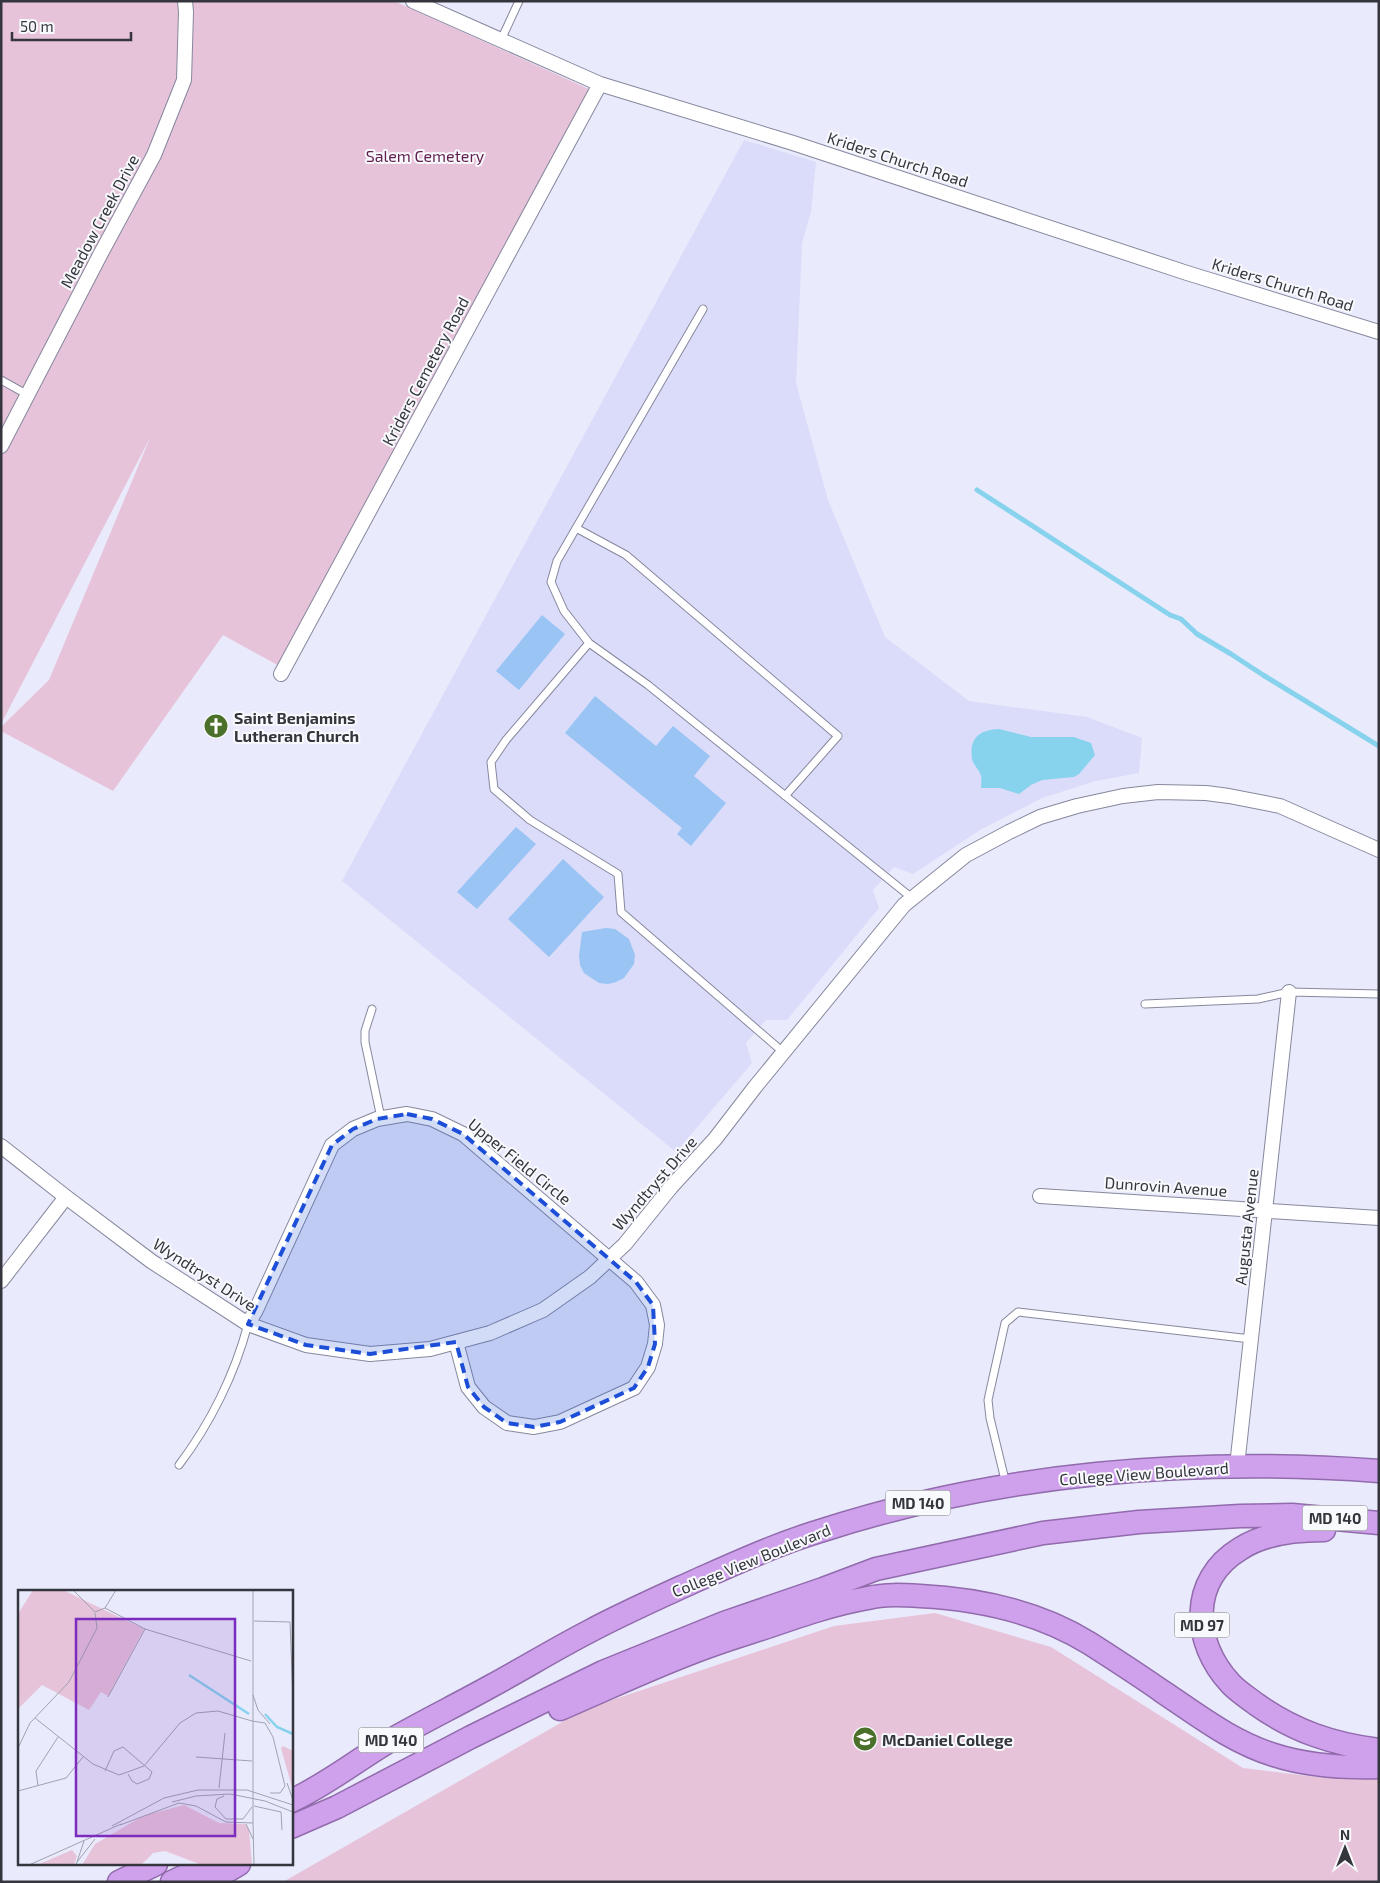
<svg xmlns="http://www.w3.org/2000/svg" width="1380" height="1883" font-family="'Exo 2',sans-serif">
<style>
.built{fill:#dadcfa}
.green{fill:#e7c3d9}
.water{fill:#87d2ec}
.lines{fill:none;stroke-linecap:round;stroke-linejoin:round}
.stream{stroke:#87d2ec;stroke-width:5}
.building{fill:#99c4f4}
.service-casing{stroke:#86889d;stroke-width:9}
.minor-casing{stroke:#86889d;stroke-width:16}
.trunk-casing{stroke:#916bac;stroke-width:25}
.service{stroke:#fff;stroke-width:7}
.minor{stroke:#fff;stroke-width:14}
.trunk{stroke:#cfa0ec;stroke-width:22}
.marked{fill:#1d4ed8;fill-opacity:0.2;stroke:#1d4ed8;stroke-width:4;stroke-dasharray:10 6;stroke-linejoin:round}
.labels{text-anchor:middle;dominant-baseline:central;stroke-width:4;stroke-linejoin:round;paint-order:stroke}
.shield{fill:#f8f9fd;stroke:#6f7077;stroke-width:1}
.shield-label{font-size:15px;font-weight:bold;fill:#34353d}
.park-label{font-size:16px;fill:#621f4e;stroke:#f8f9fd}
.street-label{font-size:16px;fill:#34353d;stroke:#f8f9fd}
.poi-label{font-size:16px;font-weight:bold;fill:#34353d;stroke:#f8f9fd;text-anchor:start}
.inset-river{fill:none;stroke:#87d2ec;stroke-width:2.5}
.inset-road{fill:none;stroke:#a1a2b0;stroke-width:1}
.view{fill:#7b2cbf;fill-opacity:0.15;stroke:#7b2cbf;stroke-width:2.5}
.inset-edge{fill:none;stroke:#34353d;stroke-width:2.5}
</style>
<rect width="100%" height="100%" fill="#e9eafc"/>
<path class="built" d="M744,140L816,162L811,212L802,243L796,383L828,500L885,637L969,701L1087,717L1142,738L1139,773L1096,781L1042,798L980,830L913,874L894,867L873,890L879,908L787,1020H766L746,1043L752,1063L676,1152L342,881Z"/>
<path class="green" d="M1,1H394L589,89L281,667L223,635L113,791L1,731V727L49,680L150,438L1,724Z
M935,1613L1051,1647L1243,1768L1316,1777L1379,1779V1882H283L585,1709L834,1626Z"/>
<path class="water" d="M999,729L1031,737H1074L1091,743L1095,755L1079,774L1074,777L1042,780L1031,785L1019,794L1000,788H981C981,785 982,780 981,776C980,770 973,765 972,759C969,737 980,730 999,729Z"/>
<g class="lines">
<path class="stream" d="M977,490L1170,615L1181,619L1197,634L1231,654L1263,675L1379,746"/>
</g>
<path class="building" d="M542,615L565,634L519,690L496,671Z
M595,696L656,746L673,726L710,756L694,776L726,803L691,846L677,834L682,828L565,733Z
M516,827L536,844L477,909L457,892Z
M563,859L604,897L549,957L508,919Z
M606,928L615,929L629,939L635,955L634,964L624,978L616,982L608,984L599,983L584,973L580,965L579,956L582,932Z"/>
<g class="lines">
<defs>
<path id="service" d="M501,40L519,1
M1,380L28,395
M576,528L626,555L838,736L785,796
M589,643L564,611L551,582L557,561L703,309
M1145,1004L1258,999L1289,992L1379,994
M372,1009L365,1031V1042L381,1118
M783,1052L621,912L618,874L530,820L494,789L491,762L506,740L589,643L648,685L912,898
M179,1465C210,1424 235,1374 248,1324
M1006,1484L990,1418L988,1400L1005,1323L1018,1312L1251,1339"/>
<path id="minor" d="M413,1L600,84L793,143L1187,273L1379,332
M1,446L100,255L154,155L184,80L186,12L185,1
M281,674L600,84
M1,1146L66,1197L151,1261L248,1324L306,1345L370,1354L430,1349L490,1333L543,1310L590,1277L625,1244L671,1187L715,1139L755,1087L904,905L966,855L1009,832L1040,817L1077,806L1123,796L1158,792L1206,793L1229,796L1280,806L1379,850
M1040,1196L1379,1218
M1,1281L66,1197
M248,1324L256,1310L332,1145L353,1129L377,1119L407,1114L432,1119L463,1134L636,1282L653,1305L657,1325L655,1344L648,1367L634,1388L560,1422L534,1427L507,1423L484,1407L468,1387L456,1342
M1237,1466L1289,992"/>
<path id="trunk" d="M1324,1530C1296,1530 1264,1533 1240,1549C1189,1580 1192,1642 1230,1683C1237,1691 1247,1697 1256,1704C1294,1731 1332,1744 1379,1750
M560,1709C609,1688 657,1665 707,1647C728,1639 749,1633 770,1626C802,1615 834,1604 868,1598C885,1594 903,1595 920,1596C979,1599 1039,1612 1089,1643C1114,1659 1139,1675 1163,1692C1199,1716 1232,1742 1274,1755C1308,1766 1343,1768 1379,1767
M291,1801C326,1785 357,1760 391,1740C424,1721 459,1704 493,1685C526,1667 557,1648 590,1631C624,1613 660,1597 695,1581C736,1563 777,1544 820,1531C998,1473 1193,1457 1379,1471
M291,1827L337,1807L471,1737L603,1672L724,1623L823,1589L876,1569L1043,1533L1139,1522L1240,1516L1292,1515L1379,1523
M119,1882L156,1864
M172,1882L210,1864
M209,1882L239,1864"/>
</defs>
<use href="#service" class="service-casing"/>
<use href="#minor" class="minor-casing"/>
<use href="#trunk" class="trunk-casing"/>
<use href="#service" class="service"/>
<use href="#minor" class="minor"/>
<use href="#trunk" class="trunk"/>
</g>
<path class="marked" d="M407,1114L432,1119L463,1134L636,1282L653,1305L655,1344L648,1367L634,1388L560,1422L534,1427L507,1423L484,1407L468,1387L456,1342L370,1354L306,1345L248,1324L332,1145L353,1129L377,1119Z"/>
<defs>
<symbol id="church-disc" viewBox="-11 -11 22 22"><circle r="9.5" fill="#4b702a" stroke="#f8f9fd"/><path d="M-1.2-6h2.4v3.5h3.3v2.4h-3.3V6h-2.4V-.1h-3.3v-2.4h3.3Z" fill="#fff"/></symbol>
<symbol id="university-disc" viewBox="-11 -11 22 22"><circle r="9.5" fill="#4b702a" stroke="#f8f9fd"/><path d="M0-5L7-2L0 1L-7-2ZM-4 1L0 2.5L4 1V4Q0 6-4 4Z" fill="#fff"/></symbol>
</defs>
<g fill-rule="evenodd">
<use href="#church-disc" x="202" y="712" width="28" height="28"/>
<use href="#university-disc" x="851" y="1725" width="28" height="28"/>
</g>
<g class="labels">
<g class="shield">
<rect x="885.5" y="1490.5" width="65" height="25" rx="4"/>
<rect x="1302.5" y="1505.5" width="65" height="25" rx="4"/>
<rect x="1174.5" y="1612.5" width="55" height="25" rx="4"/>
<rect x="358.5" y="1727.5" width="65" height="25" rx="4"/>
</g>
<g class="shield-label">
<text x="918" y="1503">MD 140</text>
<text x="1335" y="1518">MD 140</text>
<text x="1202" y="1625">MD 97</text>
<text x="391" y="1740">MD 140</text>
</g>
<g class="park-label">
<text x="425" y="155">Salem Cemetery</text>
</g>
<g class="street-label">
<text transform="translate(898 159) rotate(18)">Kriders Church Road</text>
<text transform="translate(99 221) rotate(-62)">Meadow Creek Drive</text>
<text transform="translate(1283 284) rotate(17)">Kriders Church Road</text>
<text transform="translate(425 371) rotate(-62)">Kriders Cemetery Road</text>
<text transform="translate(520 1161) rotate(39)">Upper Field Circle</text>
<text transform="translate(654 1183) rotate(-49)">Wyndtryst Drive</text>
<text transform="translate(1166 1186) rotate(4)">Dunrovin Avenue</text>
<text transform="translate(1246 1227) rotate(-84)">Augusta Avenue</text>
<text transform="translate(205 1274) rotate(33)">Wyndtryst Drive</text>
<text transform="translate(1144 1473) rotate(-4)">College View Boulevard</text>
<text transform="translate(751 1560) rotate(-22)">College View Boulevard</text>
</g>
<g class="poi-label">
<text x="234" y="717">Saint Benjamins<tspan x="234" dy="18">Lutheran Church</tspan></text>
<text x="882" y="1739">McDaniel College</text>
</g>
</g>
<g transform="translate(18 1590)">
<rect width="275" height="275" fill="#e9eafc"/>
<path d="M15,0H45L126,39L90,106L83,102L71,120L24,95L0,119V24ZM265,156L275,161V201L263,158ZM166,215L201,233L227,234L231,239L234,275H184L147,261L135,263L123,275H64L77,254L125,226ZM54,260L59,266L56,275H19Z" fill="#e7c3d9"/>
<path class="inset-river" d="M171,85L231,124M247,124L259,137L275,144"/>
<path class="inset-road" d="M55,0L77,22L87,18L127,39L233,71M87,18L98,0M236,31L272,32L275,109M235,105L240,120L252,134M90,107L127,39M17,128L75,174L101,185L126,176L162,133L178,123L200,121L234,131M234,131L247,133L255,147L267,196L262,203H252M0,158L12,133L51,92L79,38L77,23M178,167L234,171M87,181L96,161L105,157L134,182L131,189L119,194L114,191L110,184M269,193L275,210M20,196L18,181L40,147M201,198L207,143M0,201L48,188L65,167M206,206L199,209L197,217L208,229H225L234,217M154,212L178,206L212,204L247,211L275,222M236,216L263,222L264,240M235,233L236,275M228,234L235,249M102,235L161,213L178,216L208,232L235,233V0M94,236L146,208L180,200H229L275,215M59,272L77,249M11,275L103,234M58,275L66,251"/>
<path class="view" d="M58,29H217V246H58Z"/>
<rect width="275" height="275" class="inset-edge"/>
</g>
<rect width="1380" height="1883" fill="none" stroke="#34353d" stroke-width="5"/>
<g transform="translate(1345 1848)" stroke="#f8f9fd" stroke-width="4" paint-order="stroke">
<path d="M0-4L9 19L0 12L-9 19Z" fill="#34353d"/>
<text y="-8" font-size="14" font-weight="bold" text-anchor="middle" fill="#34353d">N</text>
</g>
<path d="M12 32v8h119v-8" fill="none" stroke="#34353d" stroke-width="2.5"/>
<text x="20" y="32" font-size="15" fill="#34353d" stroke="#f8f9fd" stroke-width="4" paint-order="stroke">50 m</text>
</svg>
